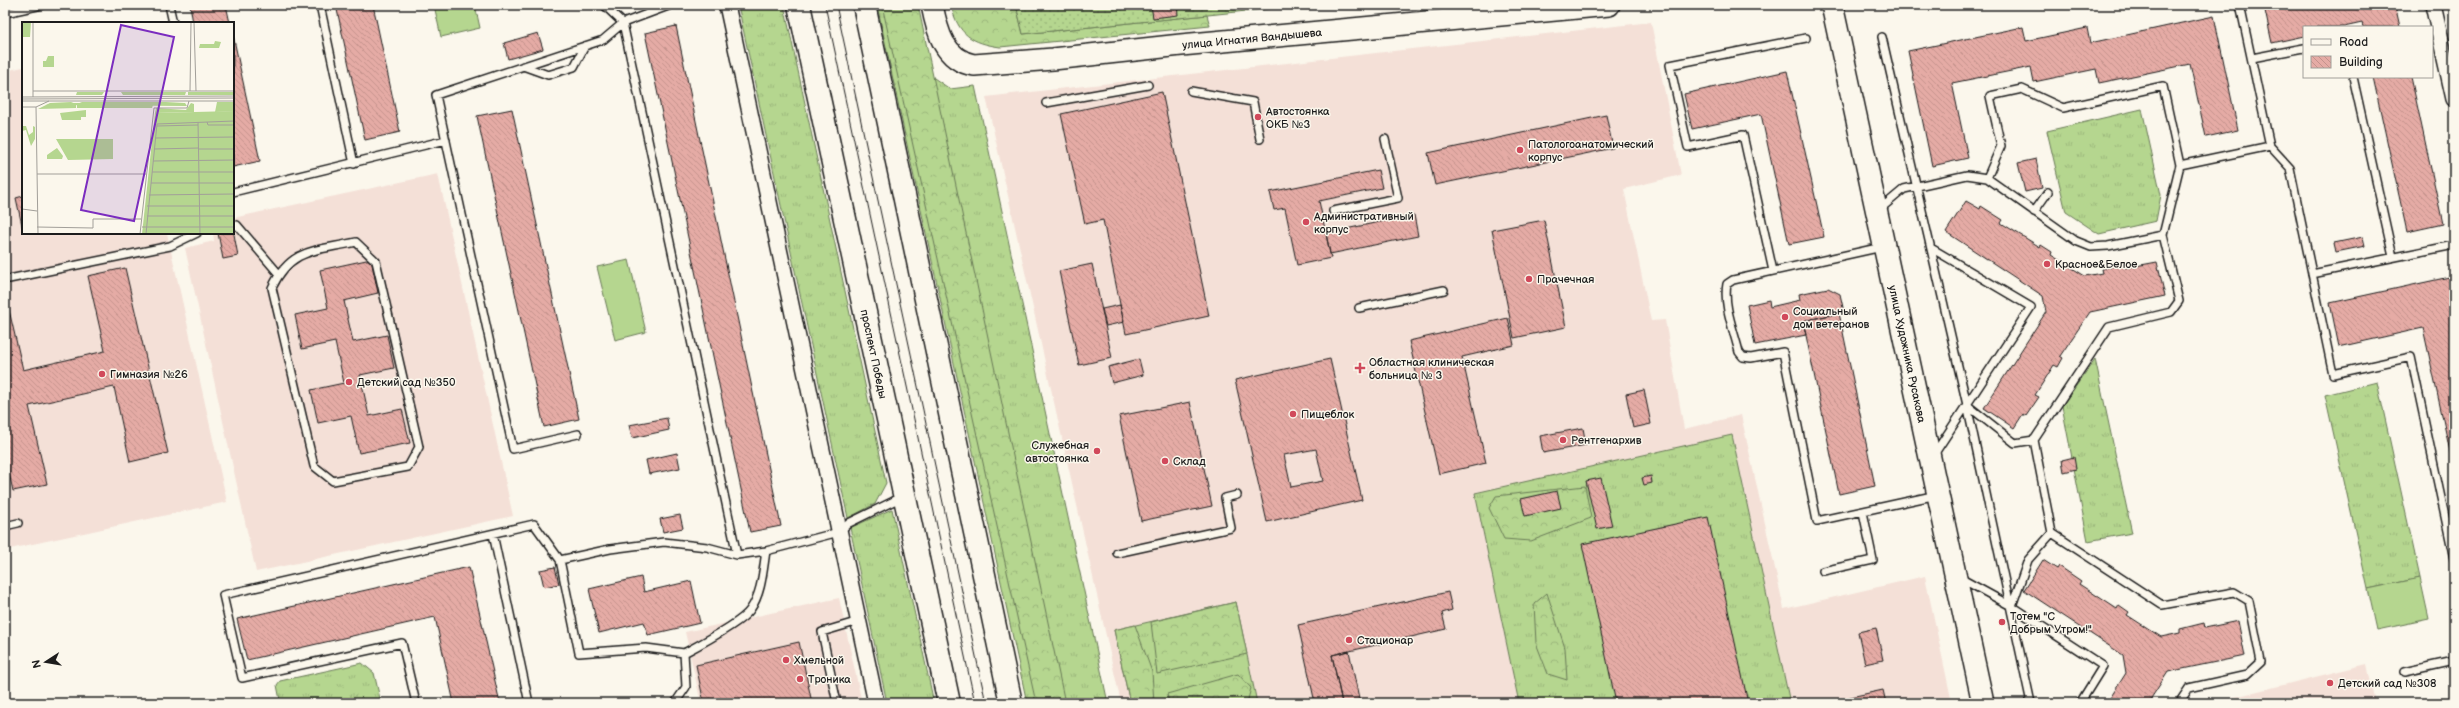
<svg xmlns="http://www.w3.org/2000/svg" width="2459" height="708" font-family="'Balsamiq Sans',sans-serif">
<style>
.built{fill:#f4e0d7}
.grass{fill:url(#grass-tufts);stroke:#687956}
.forest{fill:url(#forest-crowns);stroke:#687956}
.garden{fill:url(#garden-dots);stroke:#687956}
.pitch{fill:#b5d68f;stroke:#687956}
.building{fill:url(#building-back-hatch);stroke:#1c1c1c;fill-rule:evenodd}
.lines{fill:none;stroke-linecap:round;stroke-linejoin:round}
.lane-casing{stroke:#1c1c1c;stroke-width:10}
.street-casing{stroke:#1c1c1c;stroke-width:18}
.secondary-casing{stroke:#1c1c1c;stroke-width:24}
.primary-casing{stroke:#1c1c1c;stroke-width:25}
.lane{stroke:#fbf7ec;stroke-width:7}
.street{stroke:#fbf7ec;stroke-width:15}
.secondary{stroke:#fbf7ec;stroke-width:21}
.primary{stroke:#fbf7ec;stroke-width:22}
.tram{stroke:#1c1c1c;stroke-width:1}
.poi-dot{fill:#d1495b;stroke:#fbf7ec;stroke-width:1.5}
.labels{text-anchor:middle;dominant-baseline:central;stroke-width:3;stroke-linejoin:round;paint-order:stroke}
.street-label{font-size:11px;fill:#1c1c1c;stroke:#fbf7ec}
.poi-label{font-size:11px;fill:#1c1c1c;stroke:#fbf7ec;text-anchor:start}
.inset-road{fill:none;stroke:#a29f99;stroke-width:1}
.view{fill:#7b2cbf;fill-opacity:0.15;stroke:#7b2cbf;stroke-width:2}
.inset-edge{fill:none;stroke:#1c1c1c;stroke-width:2}
</style>
<defs>
<pattern id="grass-tufts" width="24" height="20" patternUnits="userSpaceOnUse"><rect width="24" height="20" fill="#b5d68f"/><path d="M3 7l-1-3M5 7V3M7 7l1-3M15 17l-1-3M17 17v-4M19 17l1-3" fill="none" stroke="#9bb77b"/></pattern>
<pattern id="forest-crowns" width="20" height="18" patternUnits="userSpaceOnUse"><rect width="20" height="18" fill="#b5d68f"/><path d="M2 6a3 3 0 1 1 6 0M12 15a3 3 0 1 1 6 0" fill="none" stroke="#9bb77b"/></pattern>
<pattern id="garden-dots" width="8" height="8" patternUnits="userSpaceOnUse"><rect width="8" height="8" fill="#b5d68f"/><path d="M2 2h.1M6 6h.1" fill="none" stroke="#9bb77b" stroke-width="1.8" stroke-linecap="round"/></pattern>
<pattern id="building-back-hatch" width="6" height="6" patternUnits="userSpaceOnUse"><rect width="6" height="6" fill="#e5aba5"/><path d="M-1 5l2 2M0 0l6 6M5-1l2 2" fill="none" stroke="#c4938d"/></pattern>
</defs>
<rect width="100%" height="100%" fill="#fbf7ec"/>
<filter id="ink" filterUnits="userSpaceOnUse"><feTurbulence type="fractalNoise" baseFrequency=".025" numOctaves="2"/><feDisplacementMap in="SourceGraphic" scale="8" xChannelSelector="R" yChannelSelector="G"/><feConvolveMatrix kernelMatrix="1 2 1 2 8 2 1 2 1" color-interpolation-filters="sRGB"/></filter>
<g filter="url(#ink)">
<path class="built" d="M1651,22L1681,175L1624,189L1651,321L1665,320L1684,429L1741,415L1784,609L1925,576L1952,703H1790L1732,435L1475,493L1519,703H1257L1236,602L1114,630L1130,703H1121L986,97Z
M23,67V233H167L227,502L5,550V71Z
M438,174L513,516L256,572L185,248L214,241L213,233H233V218Z
M839,598L862,703H701L685,632Z
M2367,664L2375,703H2211Z"/>
<path class="grass" d="M738,5H784L886,483L875,504L848,518Z
M877,5H911L931,76L950,89L975,86L1108,703H1027Z
M2142,109L2161,195L2156,221L2099,234L2066,212L2047,131Z
M2095,359L2132,533L2088,541L2062,406Z
M2377,382L2420,578L2368,589L2325,395Z
M1732,435L1790,703H1519L1475,493Z
M892,509L934,703H887L850,528Z
M1236,602L1257,703H1130L1114,630Z
M362,663L374,673L381,703H267L280,700L277,685L280,681Z"/>
<path class="forest" d="M882,5H918L1065,703H1036Z
M951,5H1016L1023,34L1207,15L1210,26L1000,47C972,43 958,35 951,5Z
M1585,486L1591,518L1531,541L1504,539L1489,508L1496,496Z
M1547,593L1565,648L1567,680L1548,674L1536,643L1534,604Z
M1236,602L1247,654L1157,674L1151,622Z
M1135,625L1152,672L1154,703H1130L1114,630Z
M1238,674L1251,688L1247,703H1169L1167,694Z"/>
<path class="garden" d="M1016,5H1305L1023,34Z"/>
<path class="pitch" d="M434,5H475L480,28L441,37Z
M629,260L646,332L615,340L597,267Z
M2420,578L2429,619L2377,630L2368,589Z"/>
<path class="building" d="M190,5H226L230,23H193Z
M336,5H373L400,132L365,140Z
M1151,5H1177L1178,15L1153,18Z
M1260,5H1298L1261,9Z
M2269,5H2395L2400,27H2363L2362,23L2344,27H2304V36L2272,43L2264,6Z
M2214,16L2238,130L2206,137L2190,64L2099,83L2096,69L2034,82L2031,67L1952,83L1968,158L1932,166L1908,51L2023,27L2026,41L2087,28L2090,43Z
M676,26L781,526L750,532L645,33Z
M538,33L543,49L508,59L504,43Z
M233,35L260,161L233,167Z
M1787,71L1824,237L1789,244L1761,114L1692,129L1684,94Z
M2373,77H2411L2443,224L2407,232Z
M1162,92L1209,316L1126,334L1103,220L1085,224L1061,114Z
M512,109L579,419L544,427L477,116Z
M1606,115L1613,148L1435,185L1428,153Z
M2036,159L2042,188L2025,192L2018,163Z
M1378,170L1382,188L1319,201L1331,258L1297,265L1285,208L1274,210L1270,192Z
M23,196V230L16,198Z
M1966,201L1980,209L1981,206L2003,220L2001,223L2040,247L2041,245L2052,252L2051,255L2085,276L2102,273L2101,269L2124,264L2125,268L2157,262L2165,296L2090,312L2060,356L2063,358L2058,367L2054,365L2035,395L2039,397L2026,416L2023,414L2014,428L1984,408L2046,312L2043,296L1946,232Z
M1414,215L1418,236L1330,254L1326,233Z
M1544,220L1566,327L1514,338L1492,230Z
M233,229L238,256L223,259L218,233H233Z
M2363,237L2365,246L2336,252L2334,243Z
M371,259L378,293L344,301L353,342L387,335L394,368L360,375L369,416L402,409L410,443L359,453L351,416L318,423L311,390L344,383L335,342L302,349L295,315L328,308L320,270Z
M1092,264L1112,358L1079,365L1059,271Z
M125,268L168,453L130,462L114,387L29,406L47,484L13,491L5,455V293L23,370L105,351L88,276Z
M2454,276V470L2423,328L2339,347L2330,303Z
M1828,288L1840,294L1844,312L1803,321L1806,335L1755,345L1747,305L1769,300L1770,307L1800,300L1799,294Z
M1120,305L1124,322L1106,326L1102,309Z
M1839,313L1875,486L1839,494L1803,321Z
M1508,318L1514,345L1462,357L1486,463L1439,474L1409,341Z
M1139,359L1143,375L1112,383L1108,367Z
M1330,359L1362,500L1267,522L1235,380ZM1316,449L1323,481L1291,487L1284,455Z
M1644,390L1651,424L1633,428L1626,394Z
M1190,402L1212,506L1141,521L1119,416Z
M667,418L669,430L632,438L629,425Z
M1583,428L1586,445L1543,453L1540,436Z
M677,453L680,468L649,474L646,460Z
M2074,457L2076,469L2064,472L2062,460Z
M1651,476L1652,483L1644,485L1642,478Z
M1601,478L1612,526L1597,529L1586,481Z
M1557,491L1561,508L1525,516L1521,499Z
M680,515L683,528L663,532L660,519Z
M1708,517L1748,703H1616L1582,544Z
M2043,560L2057,569L2059,566L2081,581L2079,584L2117,609L2119,605L2129,612L2127,615L2161,637L2180,633V629L2204,623L2205,628L2238,621L2245,656L2168,672L2148,703H2107L2126,673L2123,655L2024,590Z
M469,567L500,703H454L435,617L247,660L237,619Z
M555,567L559,584L544,587L540,570Z
M641,577L644,592L691,581L700,623L648,635L644,622L599,633L589,589Z
M1448,592L1452,610L1442,613L1446,629L1332,655L1342,703H1315L1298,625Z
M1876,628L1883,660L1865,664L1858,632Z
M799,642L812,703H704L696,665Z
M1349,651L1360,703H1342L1332,655Z
M1883,690L1886,703H1847L1846,698Z"/>
<g class="lines">
<defs>
<path id="lane" d="M169,5L173,23
M320,5L354,164
M604,5L623,23L737,555
M2240,5L2270,146L2290,168L2333,374L2411,357L2454,559
M5,13L42,5
M1882,37L1967,405L2031,703
M2252,58L2304,48
M523,66L548,75L574,67L585,46
M2353,77L2393,257
M1191,91L1253,102L1260,139
M1046,103L1148,85
M2180,165L2270,146
M1987,178L2001,146L1990,96L2022,89L2063,108L2163,86L2180,165L2163,235L2179,301L2171,312L2109,327L2034,440L2052,533
M233,192L446,140
M1879,210L1904,189L1967,175L1987,178L2076,241L2091,247L2108,246L2163,235
M1333,211L1398,198L1385,139
M2034,212L2048,192
M233,226L237,225L278,273
M356,242L376,261L419,447L408,467L333,481L314,466L272,288C291,247 317,251 356,242Z
M1882,247L1733,280L1727,284C1723,305 1734,331 1739,352L1743,357L1751,358L1783,352L1817,521L1937,495
M1931,248L2031,307L1933,456
M1773,271L1743,135L1688,147L1670,65L1806,38
M2312,274L2454,245
M9,279L170,246L197,233
M1359,308L1444,290
M1967,405L2015,443L2034,440
M578,434L513,449L436,95L603,40L623,23L671,5
M5,526L18,523
M493,534L529,703
M1117,553L1231,528L1225,498L1237,495
M560,560L579,653L646,648L684,653
M1823,571L1873,560L1863,512
M1960,578L2011,606L2103,666L2080,703
M2012,606L2028,560L2052,533L2162,605L2234,592L2249,601L2261,662L2247,675L2189,688L2179,703
M2405,672L2454,661
M416,703L402,643L242,678L223,595L534,524L560,560L610,549L664,542L707,547L737,555L766,551L839,532L849,523L902,497
M675,703L686,687L684,653C699,645 742,622 750,610C762,593 763,570 766,551
M837,703L822,632L859,621"/>
<path id="street" d="M727,5L876,703
M2433,5L2454,99"/>
<g id="secondary">
<path id="s1" d="M932,5C937,31 944,60 974,65L1053,59L1181,45L1609,5"/>
<path id="s2" d="M1832,5L1983,703"/>
</g>
<g id="primary">
<path id="s3" d="M799,5L949,703"/>
<path d="M864,5L1011,703"/>
</g>
</defs>
<use href="#lane" class="lane-casing"/>
<use href="#street" class="street-casing"/>
<use href="#secondary" class="secondary-casing"/>
<use href="#primary" class="primary-casing"/>
<use href="#lane" class="lane"/>
<use href="#street" class="street"/>
<use href="#secondary" class="secondary"/>
<use href="#primary" class="primary"/>
<path class="tram" d="M825,5L975,703
M836,5L986,703"/>
</g>
</g>
<g class="poi-dot">
<circle cx="1258" cy="117" r="4"/>
<circle cx="1520" cy="150" r="4"/>
<circle cx="1306" cy="222" r="4"/>
<circle cx="2047" cy="264" r="4"/>
<circle cx="1529" cy="279" r="4"/>
<circle cx="1785" cy="317" r="4"/>
<path d="M1358 362h4v4h4v4h-4v4h-4v-4h-4v-4h4z"/>
<circle cx="102" cy="374" r="4"/>
<circle cx="349" cy="382" r="4"/>
<circle cx="1293" cy="414" r="4"/>
<circle cx="1563" cy="440" r="4"/>
<circle cx="1097" cy="451" r="4"/>
<circle cx="1165" cy="461" r="4"/>
<circle cx="2002" cy="622" r="4"/>
<circle cx="1349" cy="640" r="4"/>
<circle cx="786" cy="660" r="4"/>
<circle cx="800" cy="679" r="4"/>
<circle cx="2330" cy="683" r="4"/>
</g>
<g class="labels">
<g class="street-label">
<text stroke="none"><textPath href="#s1" startOffset="358">улица Игнатия Вандышева</textPath></text>
<text stroke="none"><textPath href="#s3" startOffset="357">проспект Победы</textPath></text>
<text stroke="none"><textPath href="#s2" startOffset="357">улица Художника Русакова</textPath></text>
</g>
<g class="poi-label">
<text x="1266" y="111">Автостоянка<tspan x="1266" dy="13">ОКБ №3</tspan></text>
<text x="1528" y="144">Патологоанатомический<tspan x="1528" dy="13">корпус</tspan></text>
<text x="1314" y="216">Административный<tspan x="1314" dy="13">корпус</tspan></text>
<text x="2055" y="264">Красное&amp;Белое</text>
<text x="1537" y="279">Прачечная</text>
<text x="1793" y="311">Социальный<tspan x="1793" dy="13">дом ветеранов</tspan></text>
<text x="1369" y="362">Областная клиническая<tspan x="1369" dy="13">больница № 3</tspan></text>
<text x="110" y="374">Гимназия №26</text>
<text x="357" y="382">Детский сад №350</text>
<text x="1301" y="414">Пищеблок</text>
<text x="1571" y="440">Рентгенархив</text>
<text x="1089" y="445" text-anchor="end">Служебная<tspan x="1089" dy="13">автостоянка</tspan></text>
<text x="1173" y="461">Склад</text>
<text x="2010" y="616">Тотем "С<tspan x="2010" dy="13">Добрым Утром!"</tspan></text>
<text x="1357" y="640">Стационар</text>
<text x="794" y="660">Хмельной</text>
<text x="808" y="679">Троника</text>
<text x="2338" y="683">Детский сад №308</text>
</g>
</g>
<g transform="translate(22 22)">
<rect width="212" height="212" fill="#fbf7ec"/>
<path d="M26,34H32V45H21V39H24ZM55,70H82L80,73H54ZM99,70H164L163,73H101ZM166,70H212V73H166ZM49,80L54,82V86L16,87L28,81ZM60,80H144L162,81L131,83L130,86H55V82ZM64,88V95H59V98H40L38,91ZM34,117H91V137L46,138Z" fill="#b5d68f"/>
<path d="M0,0H9L8,15H1ZM193,19L199,20L197,26H177L178,22H192ZM195,80H212V89L193,90ZM30,81H163L165,84L24,83ZM169,81L172,82V90L133,91L130,105L134,86L164,88ZM0,104H4L7,113L11,110V104L13,105V117L9,124L4,108L0,109ZM35,126L41,134L40,137H25V133Z" fill="#b5d68f"/>
<path d="M212,89V212H120L133,91Z" fill="#b5d68f"/>
<path class="inset-road" d="M11,0V69M172,0L174,69M168,69L169,0M0,75L212,74M11,75V69H212M0,77L212,76M0,79H212M0,85H14L27,79M14,85L16,212M176,100L178,212M185,100L186,103H212M135,104L176,103M133,116L212,115M132,127L177,126M177,127H212M131,139L212,138M130,150H212M15,152H124M129,161H212M127,173L212,172M125,184H212M0,187L15,189M125,194H212M15,205L71,206V197H119M120,205H212M118,212L132,86H165L167,79M124,212L135,102L212,99"/>
<path class="view" d="M99,3L152,15L112,199L59,188Z"/>
<rect width="212" height="212" class="inset-edge"/>
</g>
<rect width="2459" height="708" fill="none" stroke="#fbf7ec" stroke-width="20"/>
<rect x="10" y="10" width="2439" height="688" fill="none" stroke="#1c1c1c" stroke-width="1.5" filter="url(#ink)"/>
<rect x="2303" y="26" width="130" height="52" fill="#fbf7ec" stroke="#a29f99"/>
<rect x="2311" y="39" width="20" height="6" fill="#fbf7ec" stroke="#a29f99"/>
<text x="2339" y="46" font-size="12" fill="#1c1c1c">Road</text>
<rect x="2311" y="56" width="20" height="12" fill="url(#building-back-hatch)" stroke="#a29f99"/>
<text x="2339" y="66" font-size="12" fill="#1c1c1c">Building</text>
<g transform="translate(46 662) rotate(258)" stroke="#fbf7ec" stroke-width="3" paint-order="stroke">
<path d="M0-3L7 15L0 10L-7 15Z" fill="#1c1c1c"/>
<text y="-6" font-size="11" font-weight="bold" text-anchor="middle" fill="#1c1c1c">N</text>
</g>
</svg>
